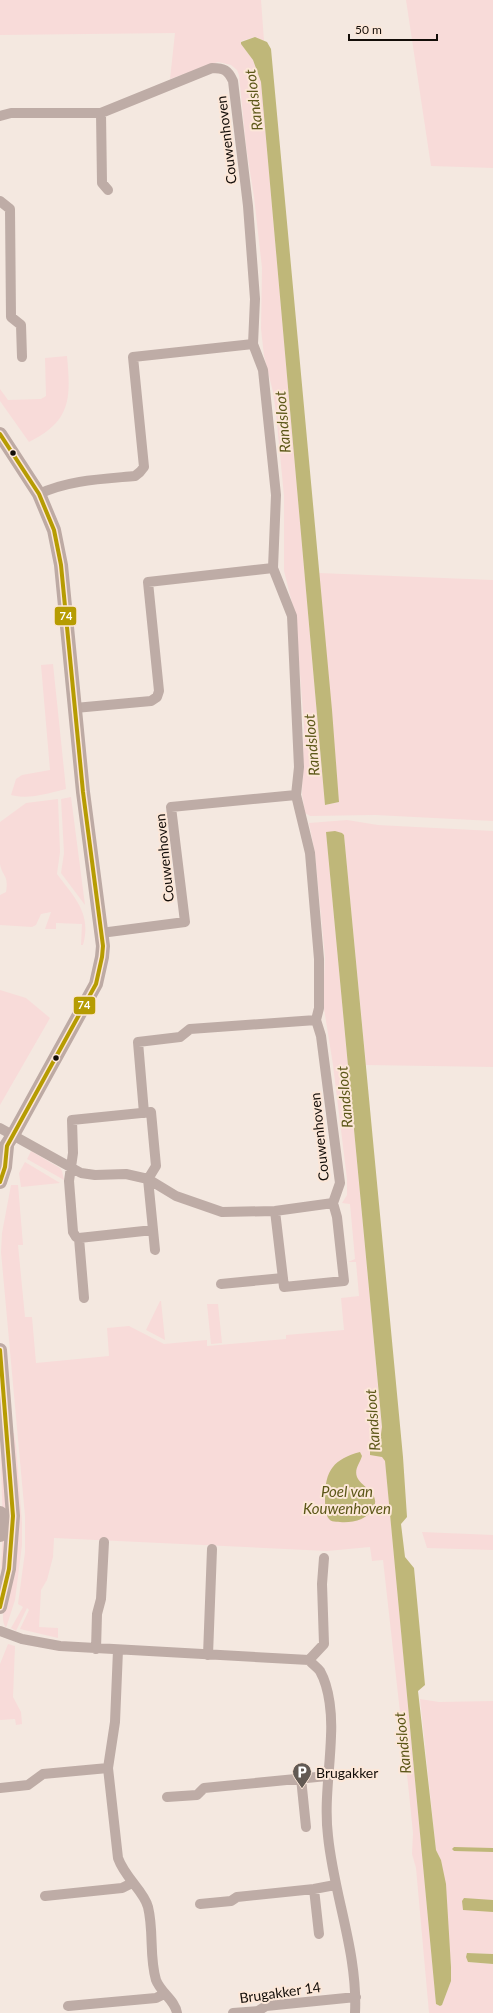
<svg xmlns="http://www.w3.org/2000/svg" width="493" height="2013" font-family="Lato,sans-serif">
<style>
.green{fill:#f8dbd9}
.water{fill:#bfb779}
.lines{fill:none;stroke-linecap:round;stroke-linejoin:round}
.street{stroke:#beaca6;stroke-width:10}
.secondary{stroke:#bdaaa4;stroke-width:14}
.bus-1-casing{stroke:#fce7d8;stroke-width:7}
.bus-1{stroke:#b69c02;stroke-width:4}
.bus-dot{fill:#130d08;stroke:#fce7d8;stroke-width:1.5}
.labels{text-anchor:middle;dominant-baseline:central;stroke-width:4;stroke-linejoin:round;paint-order:stroke}
.street-label{font-size:14px;fill:#130d08;stroke:#fce7d8}
.poi-label{font-size:14px;fill:#130d08;stroke:#fce7d8;text-anchor:start}
.water-label{font-size:15px;font-style:italic;fill:#5c5718;stroke:#fce7d8}
.line-badge{stroke:#fce7d8;stroke-width:1.5}
.badge-label{font-size:11px;text-anchor:middle;font-weight:bold;fill:#fff}
</style>
<rect width="100%" height="100%" fill="#f4e8e0"/>
<path class="green" d="M0,0H261L264,41L255,37L241,41V44L253,60L261,82L325,805L339,802L319,573L493,580V821L375,815L310,816L305,813L302,794L304,725L300,674L295,615L284,571V496L276,413L273,392L264,356L261,329L262,268L254,197L246,146L239,75L237,70L231,65L218,62L170,79L175,33L0,35Z
M406,0H493V168L431,166Z
M67,356C71,399 71,421 29,442L0,401V389L8,400L41,399L46,396L45,358Z
M53,664L66,789C49,793 29,800 11,795L16,779L22,775L50,770L41,665Z
M71,797L85,905L61,873L64,853L61,799Z
M58,799L60,852L57,874C74,897 92,913 83,945H81L82,924L56,923V929H45L51,912L41,914L36,925L32,927L0,925V895L6,892C9,874 2,877 0,864C0,851 0,835 0,822L26,803Z
M347,820L378,825L493,831V1067L366,1065L344,836L326,832L436,2004L440,2006L442,2005L451,1981V1967L441,1860L436,1850L420,1699L439,1702L493,1701V1954L467,1953L468,1962L493,1964V2013H429L416,1868L412,1854L413,1833L408,1784L383,1560L372,1561L370,1547L327,1551L54,1538L53,1557L47,1580L41,1590L39,1627L58,1628V1638L20,1629L29,1610L27,1608L16,1631L11,1628L23,1607L18,1604L25,1552V1516L1,1252L2,1233L11,1185H18L23,1245H18L25,1317H32L36,1363L109,1356L107,1328L129,1326L164,1344L207,1340V1346L286,1339V1335L344,1330L341,1298L359,1296L356,1262H348L355,1259L350,1204L342,1203L347,1195V1179L333,1065L323,1002L325,957L315,854L309,823Z
M0,990L26,998L50,1018L0,1105Z
M31,1151L60,1168L62,1171L64,1180L27,1159Z
M25,1162L60,1183L21,1187L19,1173Z
M160,1301H161L165,1340L146,1330Z
M207,1304H218L222,1343L211,1344Z
M11,1433H14L16,1446L22,1523V1545L15,1600L6,1628C0,1620 4,1606 7,1596Z
M0,1434L8,1521L0,1588L3,1527Z
M422,1532L493,1535V1550L427,1548Z
M8,1644L15,1646L13,1697L21,1712L22,1724L16,1725L15,1719L0,1720V1664Z"/>
<path class="water" d="M255,37L267,42L271,49L332,710L339,802L325,805L261,82L253,60L241,44V42Z
M335,831L342,833L344,835L403,1457L407,1517L401,1524L405,1557L414,1568L425,1685L418,1691L436,1850L441,1860L446,1884L451,1967V1981L442,2005L440,2006L436,2004L385,1461L382,1457L370,1455V1450L380,1441L382,1427L326,832Z
M360,1452L362,1456C360,1463 354,1469 357,1477C361,1487 380,1492 374,1507C368,1520 352,1523 340,1522C336,1521 332,1523 329,1519C325,1514 325,1504 325,1498C325,1470 334,1459 360,1452Z
M454,1847L493,1848V1852L454,1851L452,1849Z
M464,1898L493,1900V1912L463,1910L462,1901Z
M467,1953L493,1954V1964L468,1962L466,1957Z"/>
<g class="lines">
<path class="street" d="M101,113L102,183L108,190
M0,116L11,113H101L212,68C224,68 228,70 233,81L248,206L255,299L253,344L263,370L276,495L273,568L292,616L299,767L296,795L310,853L319,959V1008L316,1020L321,1036L340,1183L333,1203L337,1217L344,1281L284,1287L275,1211
M0,201L10,209L11,317L21,325L22,357
M39,494C69,480 102,479 135,476L140,472L144,467L133,357L253,344
M75,708L151,701L157,697L159,691L148,582L273,568
M101,933L185,922L171,807L296,795
M144,1113L138,1042L180,1037L190,1029L316,1020
M0,1128L81,1173L95,1175L126,1174L148,1179L176,1196L222,1212L275,1211L333,1203
M79,1238L153,1230
M221,1284L283,1278
M84,1298L79,1238L76,1237L73,1232L69,1181L73,1153L72,1120L151,1112L156,1166L148,1179L155,1250
M0,1631L22,1639L60,1646L309,1660C312,1664 317,1667 320,1671C330,1689 332,1716 331,1736C330,1770 324,1803 328,1836C334,1896 358,1953 355,2013
M96,1649L97,1614L101,1599L104,1542
M118,1650L115,1722L108,1768L118,1858C125,1878 144,1891 148,1907C154,1931 149,1957 156,1980C161,1993 175,2000 177,2013
M208,1655L212,1549
M309,1660L324,1644L322,1584L324,1558
M301,1778L306,1827
M0,1788L28,1785L43,1774L108,1768
M167,1797L197,1795L204,1788L327,1776
M314,1889L319,1934
M45,1896L122,1888L132,1883
M200,1904L231,1901L237,1897L314,1889L335,1885
M68,2006L156,1998L164,1994
M233,2013L258,2011L266,2006L356,1997"/>
<path class="secondary" d="M0,434L39,494L54,530L61,565L83,792L103,946L102,957L96,984L13,1135L0,1155
M0,1182L5,1167L7,1146
M0,1350L13,1516L9,1569L0,1607
M0,1513V1535"/>
<defs>
<path id="bus-1" d="M0,434L39,494L54,530L61,565L83,792L103,946L102,957L96,984L7,1146L5,1167L0,1182
M0,1350L13,1516L9,1569L0,1607"/>
</defs>
<use href="#bus-1" class="bus-1-casing"/>
<use href="#bus-1" class="bus-1"/>
</g>
<defs>
<symbol id="parking-pin" viewBox="-11 -11 22 30"><path d="M0 17L-7.5 6A9.5 9.5 0 1 1 7.5 6Z" fill="#625a54" stroke="#fce7d8"/><path d="M-3.5-5.5H1a3.5 3.5 0 0 1 0 7H-1V5.5H-3.5ZM-1-3.4V-.6H.8a1.4 1.4 0 0 0 0-2.8Z" fill="#fff"/></symbol>
</defs>
<g fill-rule="evenodd">
<use href="#parking-pin" x="291" y="1761" width="22" height="30"/>
</g>
<g class="bus-dot">
<circle cx="13" cy="453" r="3.5"/>
<circle cx="56" cy="1058" r="3.5"/>
</g>
<g class="labels">
<g class="street-label">
<text transform="translate(226 140) rotate(-97)">Couwenhoven</text>
<text transform="translate(164 858) rotate(-96)">Couwenhoven</text>
<text transform="translate(319 1137) rotate(-96)">Couwenhoven</text>
<text transform="translate(280 1992) rotate(-8)">Brugakker 14</text>
</g>
<g class="poi-label">
<text x="316" y="1772">Brugakker</text>
</g>
<g class="water-label">
<text transform="translate(253 100) rotate(-97)">Randsloot</text>
<text transform="translate(282 422) rotate(-95)">Randsloot</text>
<text transform="translate(311 745) rotate(-95)">Randsloot</text>
<text transform="translate(344 1097) rotate(-95)">Randsloot</text>
<text transform="translate(372 1420) rotate(-94)">Randsloot</text>
<text x="347" y="1491">Poel van<tspan x="347" dy="17">Kouwenhoven</tspan></text>
<text transform="translate(402 1743) rotate(-96)">Randsloot</text>
</g>
</g>
<g class="line-badge">
<rect x="54" y="606" width="23" height="20" rx="4" fill="#b69c02"/>
<rect x="73" y="996" width="23" height="19" rx="4" fill="#b69c02"/>
</g>
<g class="badge-label">
<text x="66" y="620">74</text>
<text x="84" y="1009">74</text>
</g>
<path d="M349 34v6h88v-6" fill="none" stroke="#130d08" stroke-width="2"/>
<text x="355" y="34" font-size="12" fill="#130d08" stroke="#fce7d8" stroke-width="3" paint-order="stroke">50 m</text>
</svg>
